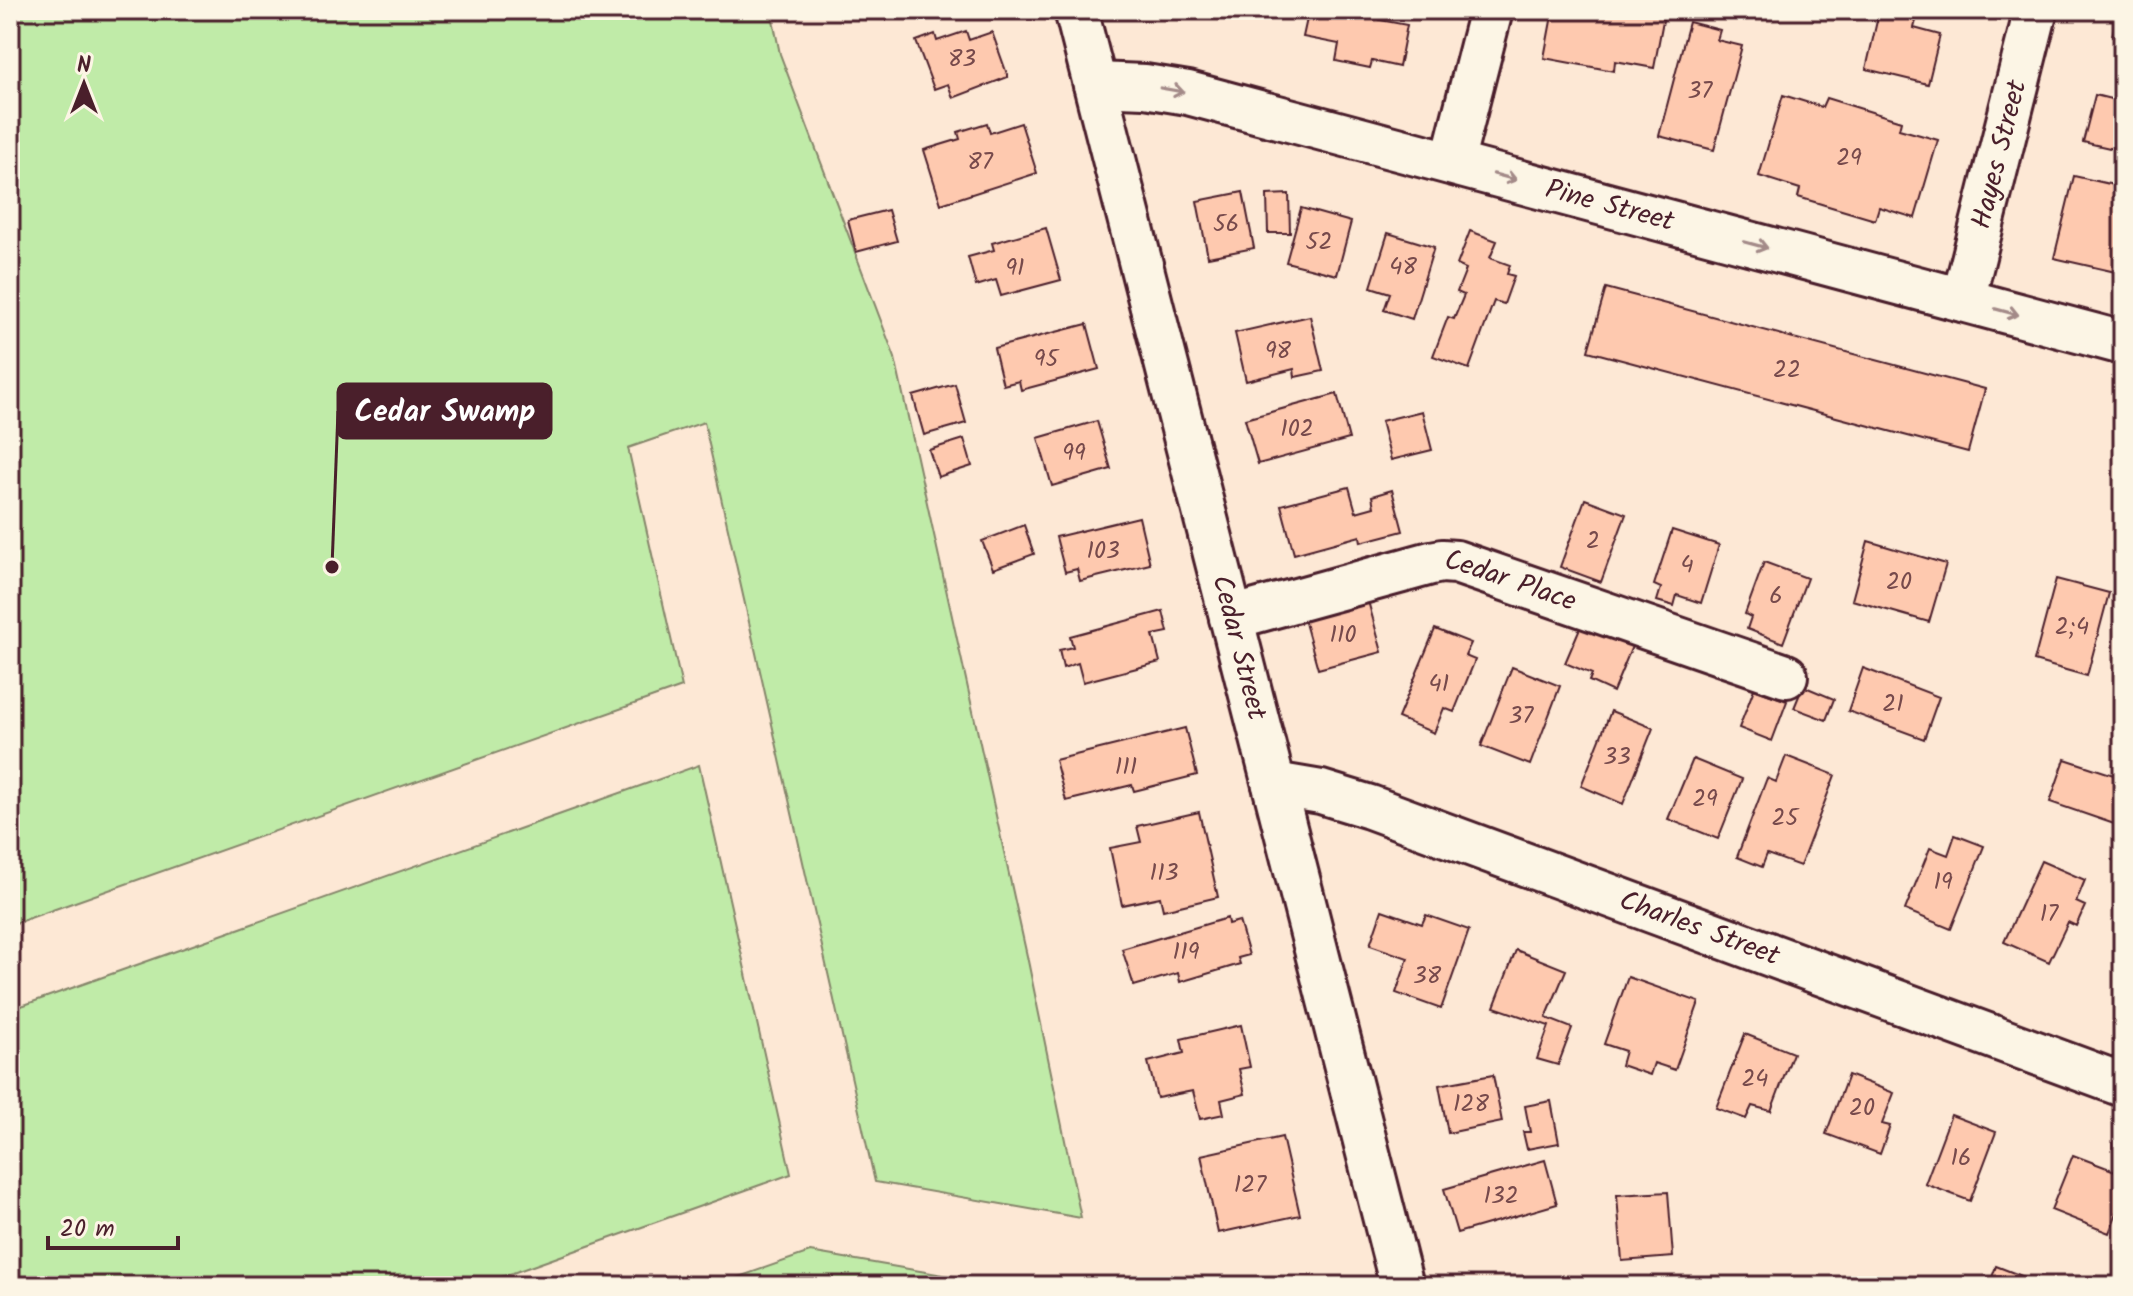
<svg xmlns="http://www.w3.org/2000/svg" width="2133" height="1296" font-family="Kalam,sans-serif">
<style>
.green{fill:#c0eba8;stroke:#85856a;stroke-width:2}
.building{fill:#fec9af;stroke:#4a1f2b;stroke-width:2}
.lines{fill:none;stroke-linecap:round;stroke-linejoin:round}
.street-casing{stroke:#4a1f2b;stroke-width:48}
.street{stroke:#fcf5e5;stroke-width:42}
.oneway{stroke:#a38a88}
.labels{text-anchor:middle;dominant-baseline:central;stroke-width:8;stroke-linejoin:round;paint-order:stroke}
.number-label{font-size:24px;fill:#774a4c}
.street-label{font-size:28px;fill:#4a1f2b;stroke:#fcf5e5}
.leader{fill:none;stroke:#4a1f2b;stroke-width:3}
.callout-dot{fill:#4a1f2b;stroke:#fcf5e5;stroke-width:3}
.callout{fill:#4a1f2b;stroke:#4a1f2b;stroke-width:3}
.callout-label{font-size:30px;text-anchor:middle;font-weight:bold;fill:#fff}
</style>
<rect width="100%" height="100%" fill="#fde8d5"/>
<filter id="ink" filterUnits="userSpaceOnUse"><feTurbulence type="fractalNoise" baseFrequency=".0125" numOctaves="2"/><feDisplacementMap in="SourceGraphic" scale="16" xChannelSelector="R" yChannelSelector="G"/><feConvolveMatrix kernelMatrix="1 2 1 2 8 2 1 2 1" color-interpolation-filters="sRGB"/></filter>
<g filter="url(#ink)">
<path class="green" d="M10,10H771L780,54L895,358L1027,956L1081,1218L875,1182L704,422L628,448L682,687L10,925Z
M699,765L791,1174L476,1286H10V1010Z
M810,1252L1007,1286H713Z"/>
<path class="building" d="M1329,10L1346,14L1347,10H1373L1381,12L1380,20L1407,25L1399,67L1372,61L1370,68L1336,61L1339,44L1303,37L1308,14L1327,19Z
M1553,10H1665L1654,68L1615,61L1614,71L1544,58Z
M1869,10H1919L1914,28L1940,35L1928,84L1866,69L1879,12Z
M2119,10H2123V39L2112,36Z
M1689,22L1720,30L1717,40L1742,46L1714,150L1659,136Z
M966,31L969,40L992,32L1008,77L953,98L948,84L934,89L916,41L935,34L937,41Z
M1783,95L1822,107L1826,98L1901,121L1899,129L1938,140L1915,218L1879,207L1875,220L1798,197L1800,189L1759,176Z
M2095,95L2123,102V151L2083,142Z
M987,123L990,133L1021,123L1037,173L941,204L924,150L960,139L958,132Z
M2074,176L2123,187V259L2120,273L2054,258Z
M1243,192L1254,248L1208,257L1197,201Z
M1289,194L1290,233H1268L1267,195Z
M1301,208L1351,222L1337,275L1286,262Z
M888,210L897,241L856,252L848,220Z
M1046,228L1061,280L1001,296L996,280L976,286L968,257L994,250L992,243Z
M1470,231L1497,241L1490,258L1510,265L1507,274L1514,276L1504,304L1494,301L1469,369L1433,356L1448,317L1454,319L1464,295L1457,292L1466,269L1457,265Z
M1388,233L1434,247L1412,319L1384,310L1390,293L1371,287Z
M1606,288L1985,389L1968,452L1588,351Z
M1310,316L1323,371L1295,377L1294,369L1246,381L1235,333Z
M1087,324L1099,369L1021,390L1019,381L1003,385L994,348Z
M955,384L966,423L924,435L913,396Z
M1337,394L1349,439L1258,464L1245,419Z
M1422,411L1432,450L1391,460L1381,421Z
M1097,421L1111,469L1052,486L1038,438Z
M964,439L972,466L938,477L929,450Z
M1349,487L1356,512L1374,507L1372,496L1392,490L1403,531L1361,542L1360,536L1294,554L1281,505Z
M1585,499L1626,514L1601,582L1560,567Z
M1139,517L1150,564L1080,581L1077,569L1065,572L1056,537Z
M1024,525L1034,554L993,569L982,541Z
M1672,530L1719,545L1701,603L1677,595L1674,606L1657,601L1661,588L1654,585Z
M1868,541L1946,564L1929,622L1852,600Z
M1764,562L1807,578L1783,643L1747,629L1751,617L1745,614Z
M2056,579L2109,593L2087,676L2034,661Z
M1368,601L1382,652L1318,669L1304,619Z
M1163,611L1168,632L1153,635L1160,662L1083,682L1078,663L1063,668L1059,650L1073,647L1070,636Z
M1582,623L1633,644L1613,692L1589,681L1592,674L1565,663Z
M1435,629L1471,643L1465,656L1475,660L1454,712L1444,708L1434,733L1398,718Z
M1512,667L1560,686L1530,765L1481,746Z
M1863,668L1939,697L1924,739L1848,711Z
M1803,686L1834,699L1826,720L1794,708Z
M1754,689L1787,701L1772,741L1739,728Z
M1611,711L1653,728L1623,804L1581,786Z
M1185,728L1197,775L1134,791L1132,785L1066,801L1055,760Z
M1786,756L1835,775L1800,866L1767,854L1762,867L1737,857L1767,778L1776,782Z
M1693,759L1742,779L1718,839L1668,819Z
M2065,759L2123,778V827L2050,802Z
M1199,812L1218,897L1163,910L1160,897L1122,905L1110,848L1141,842L1137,826Z
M1955,835L1984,846L1951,929L1905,910L1930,848L1948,855Z
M2041,861L2085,880L2076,902L2085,906L2076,926L2068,922L2049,962L2004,942Z
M1382,910L1422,924L1426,915L1469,930L1441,1009L1396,993L1408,958L1370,945Z
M1227,918L1228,924L1239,921L1249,955L1238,958L1240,964L1180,982L1178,973L1134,986L1122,949Z
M1516,950L1566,970L1546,1018L1572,1028L1558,1065L1537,1059L1549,1026L1494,1007Z
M1628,977L1699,1002L1675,1070L1654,1063L1650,1075L1621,1065L1625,1051L1604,1044Z
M1241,1025L1250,1067L1239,1069L1245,1094L1221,1100L1224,1114L1200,1119L1193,1091L1157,1098L1148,1062L1184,1053L1181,1039Z
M1745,1034L1793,1053L1771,1111L1752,1106L1746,1119L1716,1108Z
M1493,1075L1502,1122L1448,1133L1439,1085Z
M1848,1075L1894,1093L1882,1124L1890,1126L1880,1154L1826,1134Z
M1551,1101L1559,1143L1527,1149L1523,1132H1530L1525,1106Z
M1951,1115L1996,1132L1970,1201L1925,1184Z
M1282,1137L1300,1215L1218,1233L1201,1155Z
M2073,1155L2123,1174V1197L2109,1233L2051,1210Z
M1545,1160L1557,1204L1457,1233L1444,1189Z
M1668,1192L1673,1257L1622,1261L1617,1195Z
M1996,1266L2040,1283L2038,1286H1989Z"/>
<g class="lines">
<defs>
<g id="street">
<path id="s1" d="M1076,10L1402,1286"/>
<path id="s2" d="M1095,84L1145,86L1188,93L2123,343"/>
<path d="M1452,163L1491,10"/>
<path id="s3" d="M1963,300L2036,10"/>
<path id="s4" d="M1231,618L1431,563L1442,561L1456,562L1786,676"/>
<path id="s5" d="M1274,784L1321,792L1370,807L2123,1085"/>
</g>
</defs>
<use href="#street" class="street-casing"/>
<use href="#street" class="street"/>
</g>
<defs><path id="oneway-shaft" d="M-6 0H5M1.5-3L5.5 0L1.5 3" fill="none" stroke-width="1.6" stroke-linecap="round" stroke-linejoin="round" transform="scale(2)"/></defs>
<g class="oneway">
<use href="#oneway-shaft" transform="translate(1172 90) rotate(10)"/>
<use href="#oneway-shaft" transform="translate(1505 177) rotate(15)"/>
<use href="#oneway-shaft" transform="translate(1756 245) rotate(15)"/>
<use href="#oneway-shaft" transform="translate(2007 312) rotate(15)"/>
</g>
</g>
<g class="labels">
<g class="number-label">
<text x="962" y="59">83</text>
<text x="1700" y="91">37</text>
<text x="1849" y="158">29</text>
<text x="980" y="162">87</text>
<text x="1226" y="224">56</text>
<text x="1319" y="242">52</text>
<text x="1403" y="267">48</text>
<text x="1015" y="268">91</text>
<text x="1278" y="351">98</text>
<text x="1046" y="359">95</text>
<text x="1787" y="370">22</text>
<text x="1297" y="429">102</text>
<text x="1074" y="453">99</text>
<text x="1593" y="541">2</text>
<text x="1103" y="551">103</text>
<text x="1687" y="565">4</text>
<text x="1899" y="582">20</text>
<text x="1776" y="596">6</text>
<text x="2072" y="627">2;4</text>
<text x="1343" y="635">110</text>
<text x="1439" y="684">41</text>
<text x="1893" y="704">21</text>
<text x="1521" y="716">37</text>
<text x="1617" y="757">33</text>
<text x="1126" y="767">111</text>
<text x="1705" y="799">29</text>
<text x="1785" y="818">25</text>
<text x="1164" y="873">113</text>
<text x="1943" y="882">19</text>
<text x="2049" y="914">17</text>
<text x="1186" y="952">119</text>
<text x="1427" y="976">38</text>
<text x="1755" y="1079">24</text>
<text x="1471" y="1104">128</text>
<text x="1862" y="1108">20</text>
<text x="1961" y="1158">16</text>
<text x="1250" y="1185">127</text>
<text x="1501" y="1196">132</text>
</g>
<g class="street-label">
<text stroke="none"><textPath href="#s3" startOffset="150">Hayes Street</textPath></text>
<text stroke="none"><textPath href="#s2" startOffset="530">Pine Street</textPath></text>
<text stroke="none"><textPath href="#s4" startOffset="290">Cedar Place</textPath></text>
<text stroke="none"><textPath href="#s1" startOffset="658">Cedar Street</textPath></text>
<text stroke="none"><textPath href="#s5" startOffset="450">Charles Street</textPath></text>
</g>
</g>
<path class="leader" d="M332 567L338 411"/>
<circle class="callout-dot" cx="332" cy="567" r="8"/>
<rect class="callout" x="338" y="384" width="213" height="54" rx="8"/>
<g class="callout-label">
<text x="445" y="421">Cedar Swamp</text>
</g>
<rect width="2133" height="1296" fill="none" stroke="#fcf5e5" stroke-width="40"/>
<rect x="20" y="20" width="2093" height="1256" fill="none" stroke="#4a1f2b" stroke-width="3" filter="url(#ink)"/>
<g transform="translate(84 84)" stroke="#fcf5e5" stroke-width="6" paint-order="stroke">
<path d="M0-6L14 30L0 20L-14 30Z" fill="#4a1f2b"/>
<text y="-12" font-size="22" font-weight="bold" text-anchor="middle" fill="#4a1f2b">N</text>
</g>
<path d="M48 1236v12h130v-12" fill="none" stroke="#4a1f2b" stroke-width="4"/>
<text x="60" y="1236" font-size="24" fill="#4a1f2b" stroke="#fcf5e5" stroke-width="6" paint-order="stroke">20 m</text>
</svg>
